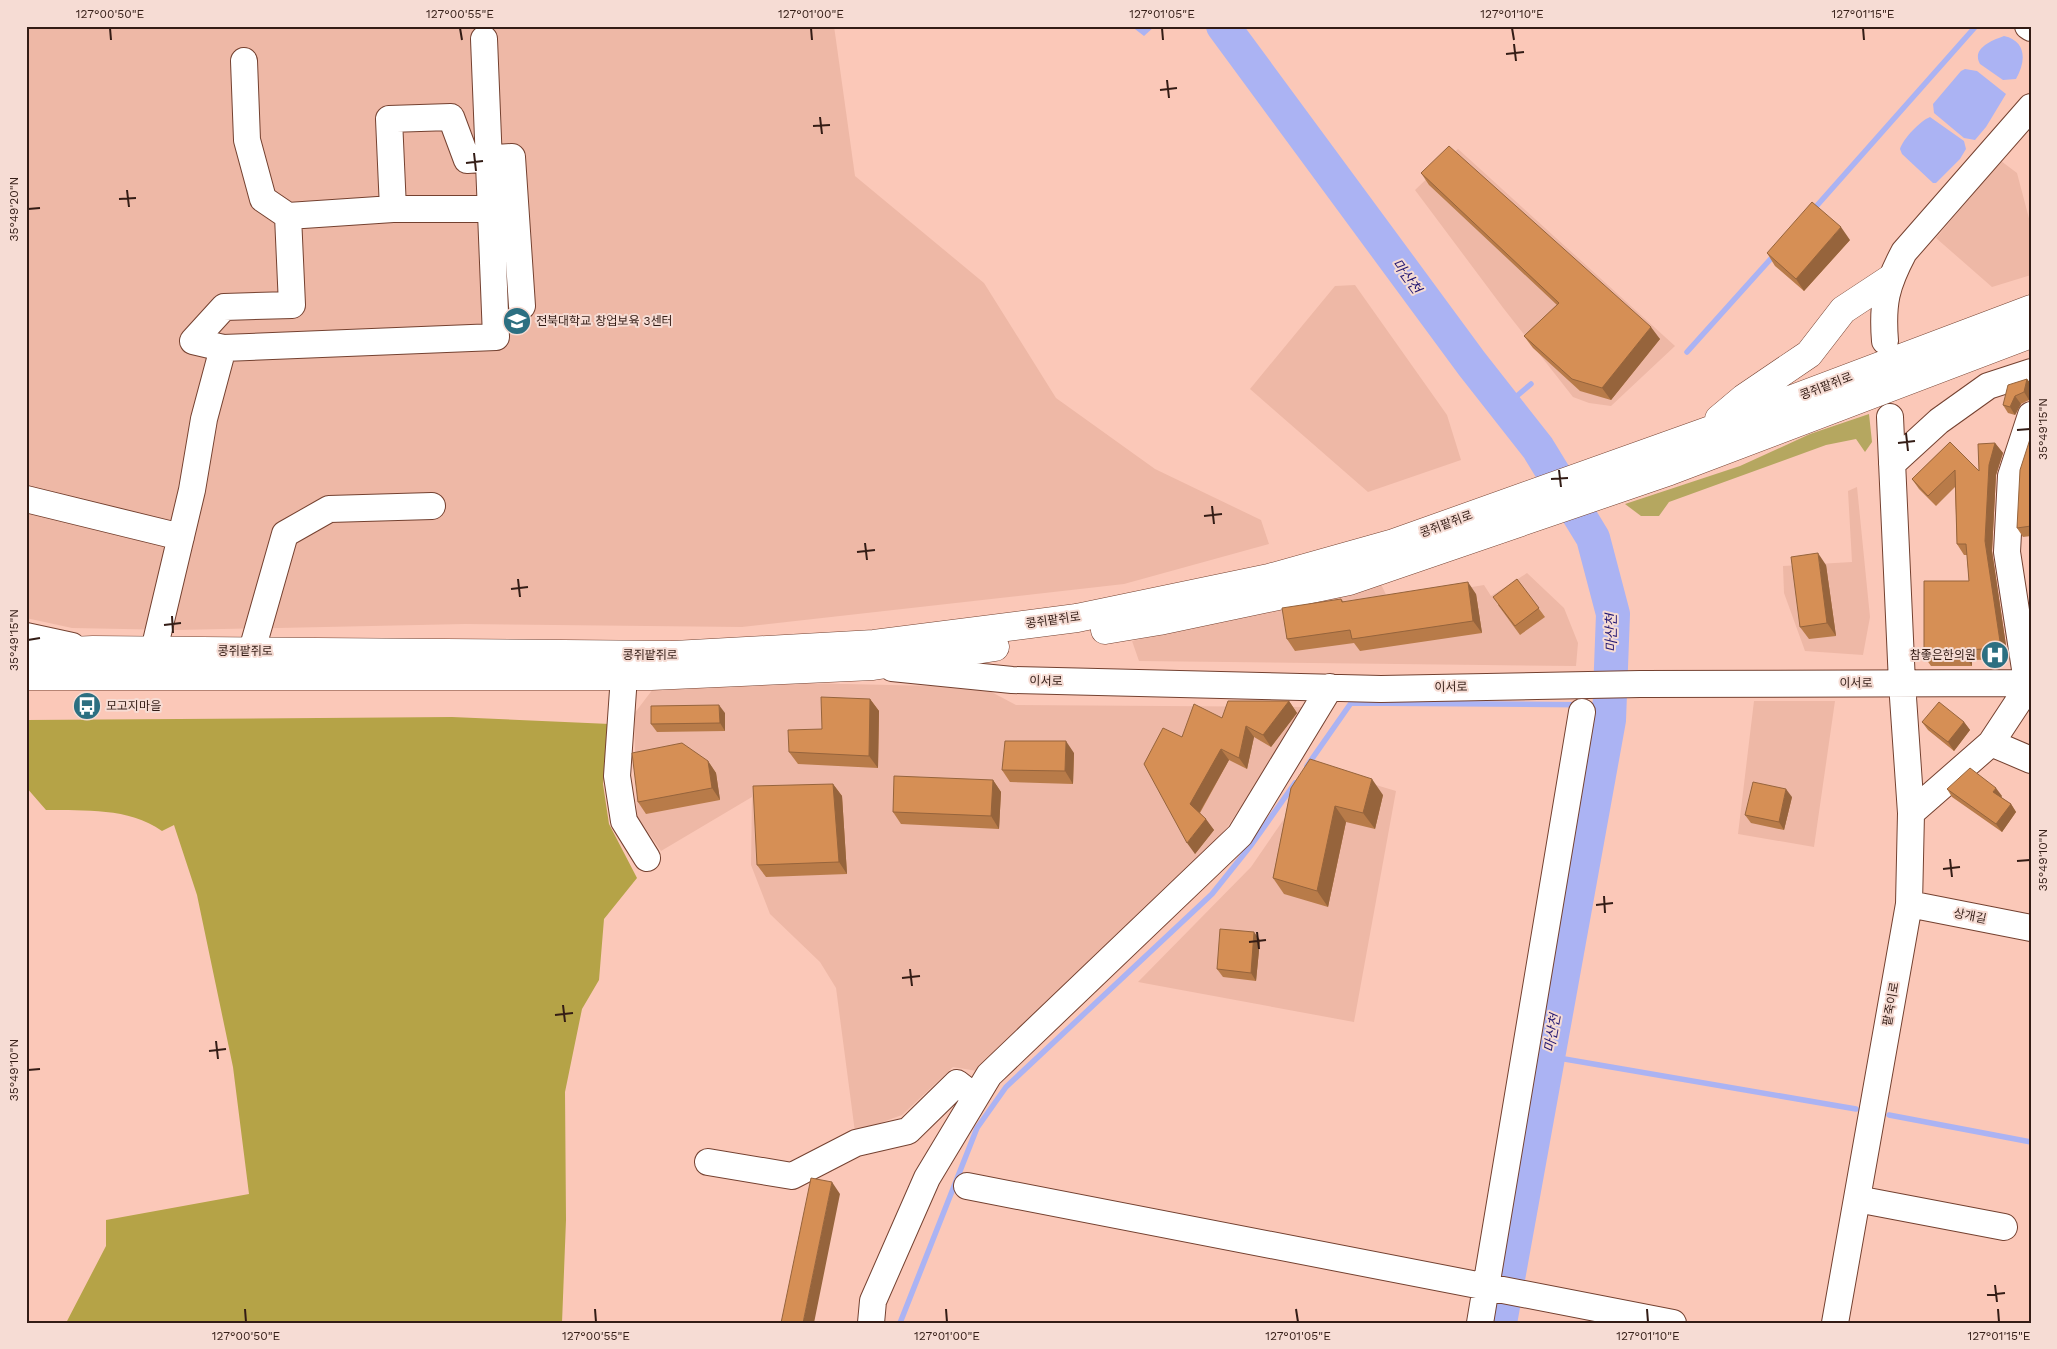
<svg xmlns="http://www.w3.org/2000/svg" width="2057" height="1349" font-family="'Work Sans','Noto Sans KR',sans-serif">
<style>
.built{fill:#eeb8a6}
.green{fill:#b5a760}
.forest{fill:#b5a347}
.water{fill:#abb3f3}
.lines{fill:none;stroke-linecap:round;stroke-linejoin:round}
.stream{stroke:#abb3f3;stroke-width:5.5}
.river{stroke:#abb3f3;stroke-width:34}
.minor-casing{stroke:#744130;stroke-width:28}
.major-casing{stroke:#744130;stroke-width:29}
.minor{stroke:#fff;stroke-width:26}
.major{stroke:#fff;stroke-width:28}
.wall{fill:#b87b49}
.shaded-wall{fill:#96643c}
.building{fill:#d68f55;stroke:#96643c}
.ticks{fill:none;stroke:#331c15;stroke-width:2}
.labels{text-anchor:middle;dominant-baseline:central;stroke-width:4;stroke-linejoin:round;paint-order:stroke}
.poi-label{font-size:12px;fill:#331c15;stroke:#f6dcd4;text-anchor:start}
.street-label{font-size:12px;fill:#331c15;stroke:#f6dcd4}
.water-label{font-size:14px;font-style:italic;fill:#241872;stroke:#f6dcd4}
.neatline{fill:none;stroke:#331c15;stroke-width:2}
.ticks-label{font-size:12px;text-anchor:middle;fill:#331c15}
</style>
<rect width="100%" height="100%" fill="#fbc8b8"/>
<path class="built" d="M26,26H834L855,176L984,283L1056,398L1155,469L1261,520L1269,544L1124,584L742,627L465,624L176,630L72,628L26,618Z
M1458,149L1675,346L1611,406L1589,403L1573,397L1504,309L1415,190Z
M2001,161L2017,173L2031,226V275L1992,287L1936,238Z
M1355,285L1447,415L1461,460L1368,492L1250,389L1335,286Z
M1857,487L1870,617L1863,655L1805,651L1784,593L1783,566L1852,562L1848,491Z
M1527,573L1564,608L1578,643L1576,666L1139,661L1132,641L1380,582L1389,601L1484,585L1491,596Z
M799,683L982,687L1016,705L1308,707L1228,826L1195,863L977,1071L953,1067L902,1115L855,1132L836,988L820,962L770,914L751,865L752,797L661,851L637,816L634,714L653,689Z
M1754,701H1835L1814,847L1738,834Z
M1319,768L1396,791L1354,1022L1138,982L1251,867Z"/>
<path class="green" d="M1869,414L1872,442L1865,452L1856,439L1826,445L1669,502L1659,516H1641L1625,504L1740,466L1810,434Z"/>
<path class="forest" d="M452,717L610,724L603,784L609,824L637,878L604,919L599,980L582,1009L565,1092L566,1220L562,1323H66L106,1246V1220L249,1194L233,1067L197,895L174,825L162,831C128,807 85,811 46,810L26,787V720Z"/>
<path class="water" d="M1131,26H1155L1144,36Z
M2004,36C2027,41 2026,62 2016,79L2003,80L1980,64C1971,48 1993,40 2004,36Z
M1965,69L1977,71L2006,94L1986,127L1975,140L1964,138L1934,113L1933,104L1961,71Z
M1930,117L1964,141L1966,149L1960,159L1936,183H1933L1902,154L1900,149C1903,139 1920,121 1930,117Z"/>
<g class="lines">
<path class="stream" d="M1813,210L1976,26
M1687,352L1776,253
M1505,406L1531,384
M1307,766L1351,703L1609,705
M1547,1056L1856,1109
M1889,1115L2031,1142
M900,1323L977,1128L1006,1087L1212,894L1252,844L1295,783"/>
<path class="river" d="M1223,26L1472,364L1538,448L1593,538L1613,614L1609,720L1500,1323"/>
<defs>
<path id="minor" d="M2028,26L2031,28
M244,61L247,140L263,199L288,216
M393,209L389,119L451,117L467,160L512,157L522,306
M1885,341C1882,303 1886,286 1904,252L2031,107
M223,348L193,341L224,307L292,305L288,216L393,209H490
M1892,464L1939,421L1988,386L2031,372
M26,499L181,537
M26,636L72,646
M154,650L192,490L204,419L223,348L496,337L484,39
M252,650L285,534L329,509L432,506
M892,668L1012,680L1381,689L1640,684L2031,683
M624,676L617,776L624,821L647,858
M1991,743L2031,760
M1911,813L1991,743L2024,693L2025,669L2007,552L2011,476L2031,415
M1909,904L2031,928
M708,1162L792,1176L856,1143L908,1131L957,1083L975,1097
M967,1186L1673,1323
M1857,1199L2004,1227
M871,1323L873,1301L927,1178L989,1075L1240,835L1330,687
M1480,1323L1582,712
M1835,1323L1909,904L1911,813L1902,683L1890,417"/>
<path id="major" d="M1719,419L1744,398L1809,354L1843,310L1890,279
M1105,630L1159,621L1349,581L1670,471L2031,334
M26,653L93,650L674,655L874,644L1077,618L1269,578L1394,543L1708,431L2031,309
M26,676H651L873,666L995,647"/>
</defs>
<use href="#minor" class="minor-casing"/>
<use href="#major" class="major-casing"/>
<use href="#minor" class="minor"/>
<use href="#major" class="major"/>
</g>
<path class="wall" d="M1421,173L1660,339L1611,400L1580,391L1533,348L1524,336L1557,305L1429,185Z
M1850,240L1804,291L1775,266L1767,253Z
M2027,379L2031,384V395L2029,400L2021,404L2015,415L2008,413L2003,405Z
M2031,436V536L2023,537L2017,528Z
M1950,442L1979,471L1995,443L2003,453L1996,475L1992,551L2008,659L1972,660V666H1931L1924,656L1969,581L1967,555H1964L1957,544L1955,487L1936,506L1919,489L1912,479Z
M1826,565L1836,636L1809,639L1800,627Z
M1517,579L1545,617L1520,635L1498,605Z
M1476,594L1482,633L1360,651L1354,643L1295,651L1287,639L1341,599L1344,602Z
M870,699L879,711L878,768L798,764L789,752L822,729Z
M1289,701L1297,713L1271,747L1254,737L1247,769L1229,760L1200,813L1214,830L1195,854L1182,737L1222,718Z
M725,713V731L657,732L651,724Z
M1922,722H1964L1970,730L1954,751L1928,730Z
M1074,753L1073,784L1010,782L1002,770Z
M708,761L716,773L720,800L646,814L638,802Z
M993,780L1001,792L999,829L901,824L893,812Z
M833,784L842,796L847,874L766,877L757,865Z
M1291,788L1383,795L1375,829L1346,822L1328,907L1284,894L1273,878Z
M1947,789L2002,796L2001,797L2011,804L2016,812L2002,832L1952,797Z
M1792,797L1784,830L1751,823L1745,815Z
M1260,940L1256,981L1223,977L1217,969Z"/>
<path class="shaded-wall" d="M1841,227L1850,240L1804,291L1796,279Z
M1651,327L1660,339L1611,400L1602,388Z
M2027,379L2031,384V395L2029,400L2024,392Z
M2015,396L2021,404L2015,415L2010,407Z
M1995,443L2003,453L1996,475L1992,551L2008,659L2001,648L1985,541L1989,465Z
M1818,553L1826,565L1836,636L1827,623Z
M1468,582L1476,594L1482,633L1473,621Z
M1965,650L1972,660V666L1965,656Z
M870,699L879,711L878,768L869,756Z
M1289,701L1297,713L1271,747L1263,735Z
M719,705L725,713V731L720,723Z
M1964,722L1970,730L1954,751L1948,742Z
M1246,726L1254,737L1247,769L1239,758Z
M1066,741L1074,753L1073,784L1065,771Z
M1221,749L1229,760L1198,815L1190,804Z
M708,761L716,773L720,800L712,788Z
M1372,779L1383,795L1375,829L1363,813Z
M993,780L1001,792L999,829L991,816Z
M833,784L842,796L847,874L839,862Z
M1996,788L2002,796L1999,800L1993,792Z
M1786,789L1792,797L1784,830L1779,822Z
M2011,804L2016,812L2002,832L1996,824Z
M1335,806L1346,822L1328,907L1317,891Z
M1206,819L1214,830L1195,854L1187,843Z
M1254,932L1260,940L1256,981L1251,973Z
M832,1182L840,1194L814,1323H803Z"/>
<path class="building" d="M1449,146L1651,327L1602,388L1572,379L1524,336L1559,303L1421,173Z
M1812,202L1841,227L1796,279L1767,253Z
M2027,379L2024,392L2015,396L2010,407L2003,405L2008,385Z
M2031,436V526L2017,528L2020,470Z
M1950,442L1979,471L1978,444L1995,443L1989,465L1985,541L2001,648L1965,650V656H1924V581H1969L1966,544H1957L1955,470L1928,496L1912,479Z
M1818,553L1827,623L1800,627L1791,557Z
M1517,579L1539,608L1515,626L1493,597Z
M1468,582L1473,621L1352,639L1350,630L1287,639L1282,608L1341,599L1342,602Z
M821,697L870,699L869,756L789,752L788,730L822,729Z
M1228,701H1289L1263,735L1246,726L1239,758L1221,749L1190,804L1206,819L1187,843L1144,764L1163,728L1182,737L1194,704L1222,718Z
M1939,702L1964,722L1948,742L1922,722Z
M719,705L720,723L651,724V706Z
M1005,741H1066L1065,771L1002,770Z
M682,743L708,761L712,788L638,802L632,753Z
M1310,759L1372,779L1363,813L1335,806L1317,891L1273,878L1291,788Z
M1970,768L1996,788L1993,792L2011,804L1996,824L1947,789Z
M894,776L993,780L991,816L893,812Z
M1753,782L1786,789L1779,822L1745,815Z
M833,784L839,862L757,865L753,786Z
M1220,929L1254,932L1251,973L1217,969Z
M811,1178L832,1182L803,1323H781Z"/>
<path class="ticks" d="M110,28L111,40M460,28L462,40M811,28L812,40M1162,28L1163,40M1512,28L1514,40M1863,28L1864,40M1514,44L1516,61M1506,54L1524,52M1167,80L1169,98M1160,90L1177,88M820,117L822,134M813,126L830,125M474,153L476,171M466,163L483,161M127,190L129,207M119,199L136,198M28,209L40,208M2017,430L2030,429M1906,433L1908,451M1898,443L1915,441M1559,470L1561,487M1551,479L1568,478M1212,506L1214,524M1204,516L1222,514M865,543L867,560M857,552L875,550M518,579L520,597M511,589L528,587M172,616L173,633M164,625L181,623M28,640L40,638M1950,859L1952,877M2017,861L2030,860M1943,869L1960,867M1604,896L1605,913M1596,905L1613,903M1257,932L1259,949M1249,942L1266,940M910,969L912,986M902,978L920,976M563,1005L565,1022M555,1015L573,1013M216,1041L218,1059M209,1051L226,1049M28,1070L40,1069M1995,1285L1997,1302M1987,1295L2005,1293M245,1309L246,1322M595,1309L596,1322M946,1309L947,1322M1296,1309L1298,1322M1647,1309L1648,1322M1998,1309L1999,1322"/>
<defs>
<symbol id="university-disc" viewBox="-11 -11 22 22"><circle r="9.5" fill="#2c6f81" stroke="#f6dcd4"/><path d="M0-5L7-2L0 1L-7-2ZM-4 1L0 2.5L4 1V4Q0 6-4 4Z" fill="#fff"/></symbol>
<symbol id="hospital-disc" viewBox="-11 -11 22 22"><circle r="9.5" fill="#2c6f81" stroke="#f6dcd4"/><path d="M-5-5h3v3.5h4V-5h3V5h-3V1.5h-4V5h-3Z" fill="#fff"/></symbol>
<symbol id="bus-disc" viewBox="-11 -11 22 22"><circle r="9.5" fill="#2c6f81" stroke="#f6dcd4"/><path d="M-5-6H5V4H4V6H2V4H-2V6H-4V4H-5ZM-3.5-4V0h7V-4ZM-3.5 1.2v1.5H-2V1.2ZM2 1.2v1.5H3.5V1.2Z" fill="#fff"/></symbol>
</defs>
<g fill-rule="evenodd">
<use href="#university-disc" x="501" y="305" width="32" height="32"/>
<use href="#hospital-disc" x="1979" y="639" width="32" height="32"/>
<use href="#bus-disc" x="71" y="690" width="32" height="32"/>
</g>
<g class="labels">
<g class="poi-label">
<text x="536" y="321">전북대학교 창업보육 3센터</text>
<text x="1976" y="655" text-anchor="end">참좋은한의원</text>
<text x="106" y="706">모고지마을</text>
</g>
<g class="street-label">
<text transform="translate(1826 386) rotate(-21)">콩쥐팥쥐로</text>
<text transform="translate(1446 524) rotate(-20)">콩쥐팥쥐로</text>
<text transform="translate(1053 620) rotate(-8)">콩쥐팥쥐로</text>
<text x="245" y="651">콩쥐팥쥐로</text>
<text x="650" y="655">콩쥐팥쥐로</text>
<text transform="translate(1046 681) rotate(1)">이서로</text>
<text x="1856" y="683">이서로</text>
<text transform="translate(1451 687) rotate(-1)">이서로</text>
<text transform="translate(1970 916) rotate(11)">상개길</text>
<text transform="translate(1891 1004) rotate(-80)">팥죽이로</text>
</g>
<g class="water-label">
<text transform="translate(1407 276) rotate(54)">마산천</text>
<text transform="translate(1611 633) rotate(-90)">마산천</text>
<text transform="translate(1552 1033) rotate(-80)">마산천</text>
</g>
</g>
<rect width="2057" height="1349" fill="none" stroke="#f6dcd4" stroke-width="55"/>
<rect x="28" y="28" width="2002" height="1294" class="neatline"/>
<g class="ticks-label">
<text x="110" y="18">127°00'50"E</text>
<text x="460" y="18">127°00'55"E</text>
<text x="811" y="18">127°01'00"E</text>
<text x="1162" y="18">127°01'05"E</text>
<text x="1512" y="18">127°01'10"E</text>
<text x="1863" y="18">127°01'15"E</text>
<text transform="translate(14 209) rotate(-90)" y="4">35°49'20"N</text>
<text transform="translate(2043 429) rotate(-90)" y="4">35°49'15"N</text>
<text transform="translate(14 640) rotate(-90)" y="4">35°49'15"N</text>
<text transform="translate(2043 860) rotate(-90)" y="4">35°49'10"N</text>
<text transform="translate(14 1070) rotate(-90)" y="4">35°49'10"N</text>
<text x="246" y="1340">127°00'50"E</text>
<text x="596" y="1340">127°00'55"E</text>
<text x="947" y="1340">127°01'00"E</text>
<text x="1298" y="1340">127°01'05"E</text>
<text x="1648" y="1340">127°01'10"E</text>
<text x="1999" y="1340">127°01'15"E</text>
</g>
</svg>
